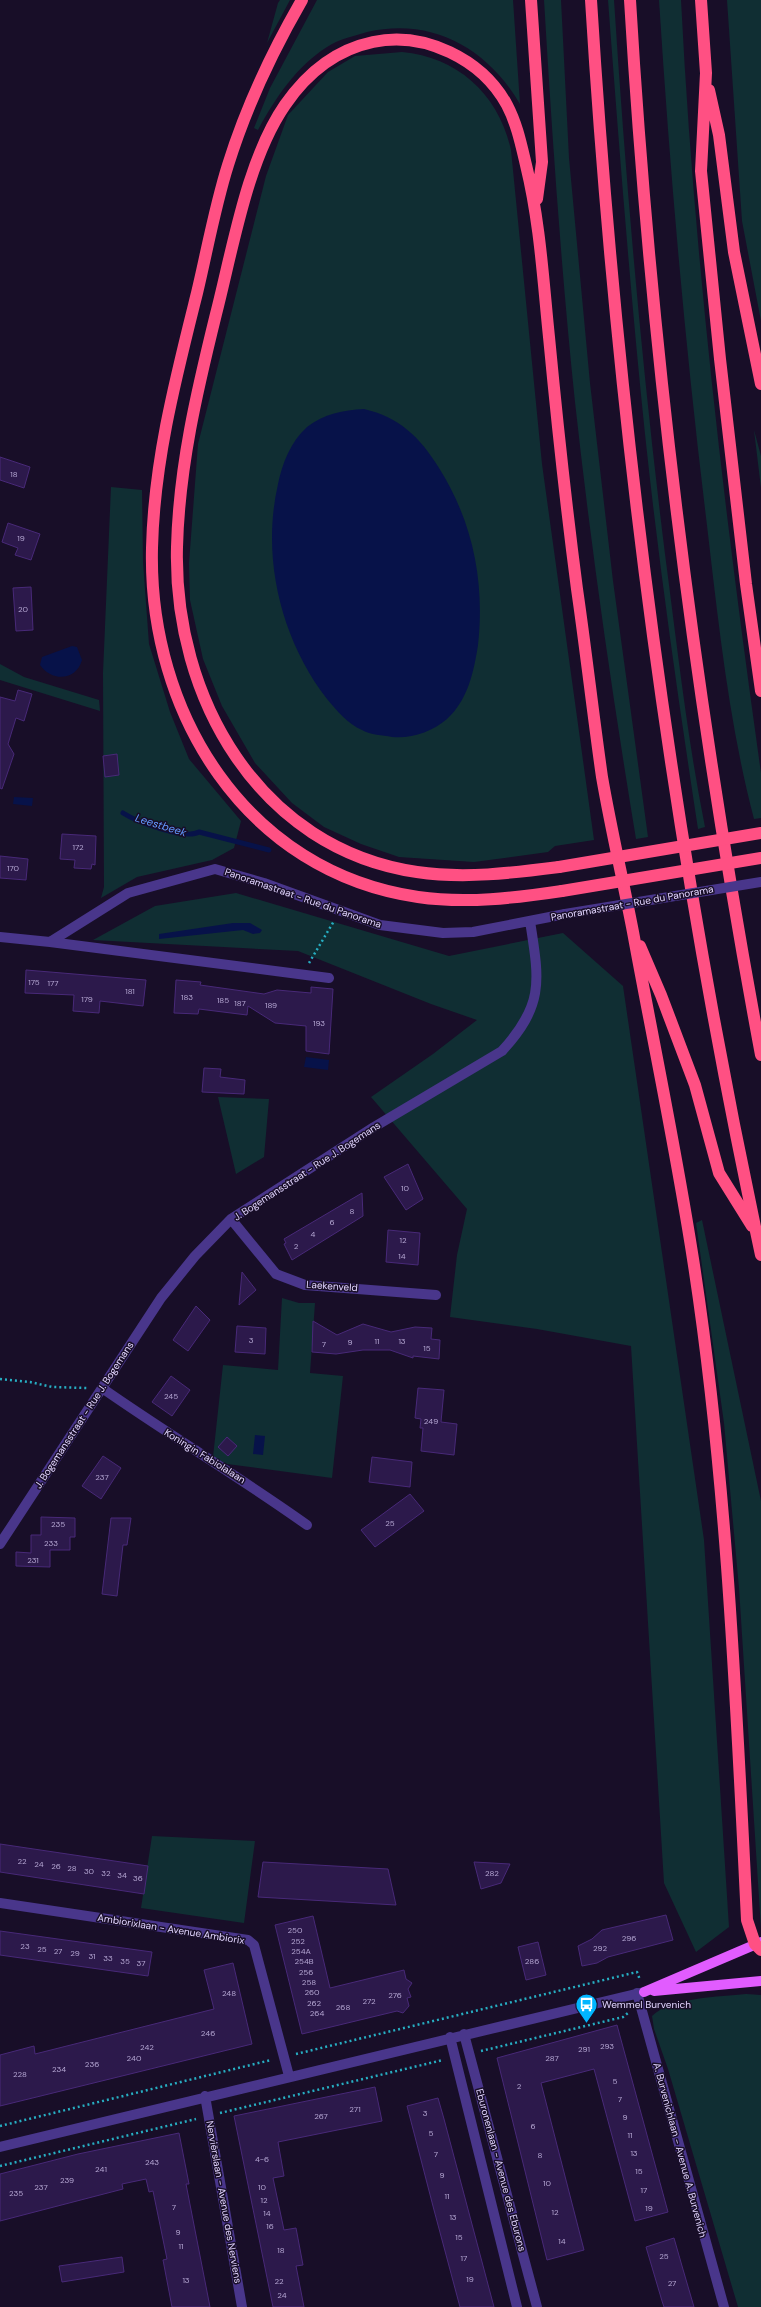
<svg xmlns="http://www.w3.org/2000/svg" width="761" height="2307" font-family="'DM Sans',sans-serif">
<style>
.green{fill:#102e33}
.water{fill:#071249}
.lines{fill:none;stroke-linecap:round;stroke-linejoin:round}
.stream{stroke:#071249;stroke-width:5}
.building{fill:#2c194b;stroke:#482978}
.path{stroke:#27aec2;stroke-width:2.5;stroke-dasharray:2 3;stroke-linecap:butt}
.minor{stroke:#49368b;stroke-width:10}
.major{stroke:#e15cff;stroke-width:10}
.highway{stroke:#ff5083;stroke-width:12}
.minor-bridge{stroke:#49368b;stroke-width:10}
.highway-bridge{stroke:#ff5083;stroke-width:12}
.labels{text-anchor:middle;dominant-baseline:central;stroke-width:3;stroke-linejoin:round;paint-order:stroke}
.number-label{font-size:8px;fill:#b4a6d2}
.street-label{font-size:10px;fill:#e2d5ff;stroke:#180e28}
.poi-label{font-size:10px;fill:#e2d5ff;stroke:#180e28;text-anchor:start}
.water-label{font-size:11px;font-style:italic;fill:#6399ff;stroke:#180e28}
</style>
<rect width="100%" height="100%" fill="#180e28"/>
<path class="green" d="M280,0H290L267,43L278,3Z
M317,0H513L520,104C487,48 432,17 367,32C354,36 339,39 327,47C296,67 276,97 258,130L254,128L270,88Z
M544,0H561L569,158L590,383L613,581L648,837L636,839C612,694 591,548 575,402C561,268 552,134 544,0Z
M608,0H614C626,185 642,370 665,554C677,645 687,737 705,827L698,829C678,698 659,566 645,434C630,290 619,145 608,0Z
M659,0H681C694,259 725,517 761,773V818L754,819C728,720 718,618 706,517C685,345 670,173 659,0Z
M727,0H761V321L742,221Z
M402,52C458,57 499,95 511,150L542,464L594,840L555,846L548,852L474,862L399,857L361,844L324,827L292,803L255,763L222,706L203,659L190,600L189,563L198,444L266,176L288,115L328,72L355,56Z
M754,430L761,456V488Z
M111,487L142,490L143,562L149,644L170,712L189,759L241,821L234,848L212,860L137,877L101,898L104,887L103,673Z
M0,664L24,677L99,700L100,711L0,680Z
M236,893L449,956L563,933L623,986L704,1540L729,1927L696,1952L664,1883L631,1346L537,1329L450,1317L457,1255L467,1209L371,1097L433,1054L477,1020L431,1004L298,951L93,940L155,906Z
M218,1097L269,1099L264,1157L236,1174Z
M702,1220L761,1501V1929L739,1588L724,1423L696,1223Z
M282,1298L299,1303H315L310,1373L343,1376L332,1478L227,1464L213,1457L223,1365L278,1370Z
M152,1836L255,1841L244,1923L141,1908Z
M746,1994L761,1995V2307H738L668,2069L654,2029L652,2016C671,1997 720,1997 746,1994Z"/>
<path class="water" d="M364,409C399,417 420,437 439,468C473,522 485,582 478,645C474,671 468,700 447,719C432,732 411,739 392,737C382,735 371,735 362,730C348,724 337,711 327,699C281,639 261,558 278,484C282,464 291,441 307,427C324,414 343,410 364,409Z
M72,646L77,647L82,660C76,681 52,682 40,665L42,657Z
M14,797L33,798L32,806L13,804Z
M233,923H250L262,930L260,933L253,934L243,930L159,939V934Z
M306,1057L329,1060L328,1070L304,1067Z
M255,1435L265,1436L263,1455L253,1454Z"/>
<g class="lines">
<path class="stream" d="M123,813C137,822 185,840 199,832L269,850"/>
</g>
<path class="building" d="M0,457L30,467L24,488L0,480Z
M8,523L40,534L31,560L15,555L18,548L2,542Z
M31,587L33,630L16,631L13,588Z
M18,690L32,694L24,721L16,718L8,744L14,754L2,789L0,788V697L15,701Z
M117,754L119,775L105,777L103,756Z
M62,834L96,836L95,865L92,864L91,869L74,868L75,860L60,859Z
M0,856L28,859L26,880L0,878Z
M26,970L146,980L143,1006L100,1001L99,1013L73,1011L74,995L25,993Z
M176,980L201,982L200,985L264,994L277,990L311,993V987L333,989L329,1054L306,1051V1026L275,1023L248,1006L247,1015L199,1009L198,1014L174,1013Z
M204,1068L221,1069L220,1077L245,1080L244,1094L202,1092Z
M408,1164L423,1199L406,1210L384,1177Z
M362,1193L363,1216L292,1260L284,1244L286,1243L284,1239Z
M388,1230L420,1233L418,1265L386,1262Z
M242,1272L256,1290L239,1305Z
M196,1306L210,1320L188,1351L173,1340Z
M313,1321L337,1335L363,1324L391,1332L415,1327L432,1328L431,1339L440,1340L439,1359L413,1356V1358L390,1350H363L336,1354L312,1352Z
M237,1326L266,1328L265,1354L235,1352Z
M171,1376L190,1390L172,1416L152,1402Z
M418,1388L444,1390L441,1422L457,1424L454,1455L421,1451L423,1428H420L421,1419L415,1418Z
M227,1437L237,1446L228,1456L218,1447Z
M103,1456L121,1468L101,1499L82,1486Z
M372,1457L412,1462L410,1487L369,1482Z
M410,1494L424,1511L375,1547L361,1530Z
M41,1517L75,1518V1537H70V1550H50V1567L16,1566V1552L31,1553V1535H41Z
M111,1518H131L127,1545H123L117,1596L102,1594Z
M0,1844L148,1866L144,1894L0,1872Z
M263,1862L388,1869L396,1905L258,1897Z
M474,1862L510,1864L501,1883L481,1889Z
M666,1915L673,1940L608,1957L597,1963L582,1966L578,1946L592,1939L602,1930Z
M313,1916L330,1988L404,1970L406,1979L412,1983L408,1989L411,1997L407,1998L409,2006L403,2013L397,2011L302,2034L275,1925Z
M0,1931L152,1952L148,1976L0,1955Z
M538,1942L546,1975L526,1980L518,1947Z
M233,1963L252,2044L0,2106V2055L34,2046L35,2054L214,2009L204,1970Z
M617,2025L668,2212L635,2221L594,2069L541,2083L584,2250L547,2260L497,2058Z
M375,2087L382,2121L278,2142L284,2176L273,2178L284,2230L296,2228L303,2265L296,2266L304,2307H273L234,2116Z
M438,2098L444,2119L494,2307H460L434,2210L407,2106Z
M179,2133L189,2184H186L210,2307H172L163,2260L167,2259L153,2191L149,2192L146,2179L122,2184L123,2189L0,2221V2174L78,2154Z
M674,2238L682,2266L694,2307H664L662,2301L646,2247Z
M122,2257L124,2272L62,2282L59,2266Z"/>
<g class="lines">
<path class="path" d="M309,963L334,921
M0,1379L30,1382L52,1387L87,1388
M481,2051L623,2017L628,2013
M296,2054L637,1972L640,1980
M220,2113L443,2060
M0,2126L271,2060
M0,2166L196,2119"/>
<path class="minor" d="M0,937L50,942L329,978
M50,942L128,893L215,869L264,883L380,925L443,933L473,932L565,914
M231,1219L276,1274L305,1285L436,1295
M102,1388C169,1435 240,1477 307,1525
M0,1544L161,1298L195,1256L231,1219L374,1127L502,1051C545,1004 539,980 530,921
M0,1903L248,1940L254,1945L289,2076
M637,1993L724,2307
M464,2034L537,2307
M450,2037L517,2307
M205,2096L242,2307
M0,2147L644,1992"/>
<path class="major" d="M654,1991L761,1981
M644,1992L761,1942"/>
<path class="highway" d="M302,0C272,52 246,107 228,165C215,206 207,251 197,293C176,377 154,461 152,548C148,713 246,872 418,897C466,904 515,898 562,891
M531,0L542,162L537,199
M591,0C617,422 672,842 761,1255
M630,0C651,354 696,707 761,1055
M701,0L706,73L701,171L720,359L746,584L761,691
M709,90L719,135L734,252L761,384
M559,867C512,873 464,879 417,872C259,849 173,697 177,547C179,467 197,391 216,314C233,248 247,160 285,105C307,73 335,50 373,42C424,31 482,59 507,105C517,124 521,144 526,165C540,222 543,279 549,337C557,421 566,505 577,589C586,651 593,714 602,777C611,829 623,880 633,932C653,1041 676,1149 693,1259C727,1478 736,1699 747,1920L755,1944L761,1950
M640,946L661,995L695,1085L719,1173L752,1226"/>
<path class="minor-bridge" d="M565,914L761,882"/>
<path class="highway-bridge" d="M559,867L761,833
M562,891L761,858"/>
</g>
<defs>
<symbol id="bus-pin" viewBox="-11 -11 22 30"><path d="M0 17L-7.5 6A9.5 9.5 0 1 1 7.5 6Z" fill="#01b6ff" stroke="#180e28"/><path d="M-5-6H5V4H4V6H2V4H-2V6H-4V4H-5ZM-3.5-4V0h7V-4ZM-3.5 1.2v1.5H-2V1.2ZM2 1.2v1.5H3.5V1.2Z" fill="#fff"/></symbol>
</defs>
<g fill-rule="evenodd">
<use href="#bus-pin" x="574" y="1992" width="25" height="34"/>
</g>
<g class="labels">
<g class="number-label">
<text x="14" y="474">18</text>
<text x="21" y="538">19</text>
<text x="23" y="609">20</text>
<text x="78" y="847">172</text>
<text x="13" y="868">170</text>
<text x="34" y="982">175</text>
<text x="53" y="983">177</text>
<text x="130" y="991">181</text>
<text x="187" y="997">183</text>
<text x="87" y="999">179</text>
<text x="223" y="1000">185</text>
<text x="240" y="1003">187</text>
<text x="271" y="1005">189</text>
<text x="319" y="1023">193</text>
<text x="405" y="1188">10</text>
<text x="352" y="1211">8</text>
<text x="332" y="1222">6</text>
<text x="313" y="1234">4</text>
<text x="403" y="1240">12</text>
<text x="296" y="1246">2</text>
<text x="402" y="1256">14</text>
<text x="251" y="1340">3</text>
<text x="377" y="1341">11</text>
<text x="402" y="1341">13</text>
<text x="350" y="1342">9</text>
<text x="324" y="1344">7</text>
<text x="427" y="1348">15</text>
<text x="171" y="1396">245</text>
<text x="431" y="1421">249</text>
<text x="102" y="1477">237</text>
<text x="390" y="1523">25</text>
<text x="58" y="1524">235</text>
<text x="51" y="1543">233</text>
<text x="33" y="1560">231</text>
<text x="22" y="1861">22</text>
<text x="39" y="1864">24</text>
<text x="56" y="1866">26</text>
<text x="72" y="1868">28</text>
<text x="89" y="1871">30</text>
<text x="106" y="1873">32</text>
<text x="492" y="1873">282</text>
<text x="122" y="1875">34</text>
<text x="138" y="1878">36</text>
<text x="295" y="1930">250</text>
<text x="629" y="1938">296</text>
<text x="298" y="1941">252</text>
<text x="25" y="1946">23</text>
<text x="600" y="1948">292</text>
<text x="42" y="1949">25</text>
<text x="58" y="1951">27</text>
<text x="301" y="1951">254A</text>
<text x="75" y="1953">29</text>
<text x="92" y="1956">31</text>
<text x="108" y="1958">33</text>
<text x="125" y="1961">35</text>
<text x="304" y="1961">254B</text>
<text x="532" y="1961">286</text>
<text x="141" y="1963">37</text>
<text x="306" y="1972">256</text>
<text x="309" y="1982">258</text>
<text x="312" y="1992">260</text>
<text x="229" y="1993">248</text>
<text x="395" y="1995">276</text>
<text x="369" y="2001">272</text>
<text x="314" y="2003">262</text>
<text x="343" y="2007">268</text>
<text x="317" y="2013">264</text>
<text x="208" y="2033">246</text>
<text x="607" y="2046">293</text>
<text x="147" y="2047">242</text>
<text x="584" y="2049">291</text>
<text x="134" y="2058">240</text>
<text x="552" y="2058">287</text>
<text x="92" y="2064">236</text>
<text x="59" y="2069">234</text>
<text x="20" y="2074">228</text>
<text x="615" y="2081">5</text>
<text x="519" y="2086">2</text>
<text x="620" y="2099">7</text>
<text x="355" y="2109">271</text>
<text x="425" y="2113">3</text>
<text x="321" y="2116">267</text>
<text x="625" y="2117">9</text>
<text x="533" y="2126">6</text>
<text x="431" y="2133">5</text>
<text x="630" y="2135">11</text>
<text x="634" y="2153">13</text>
<text x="436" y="2154">7</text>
<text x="540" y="2155">8</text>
<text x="262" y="2159">4-6</text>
<text x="152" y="2162">243</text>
<text x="101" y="2169">241</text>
<text x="639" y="2171">15</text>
<text x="442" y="2175">9</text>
<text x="67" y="2180">239</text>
<text x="547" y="2183">10</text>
<text x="41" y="2187">237</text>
<text x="262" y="2187">10</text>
<text x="644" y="2190">17</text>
<text x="16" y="2193">235</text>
<text x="447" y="2196">11</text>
<text x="264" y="2200">12</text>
<text x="174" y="2207">7</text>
<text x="649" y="2208">19</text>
<text x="555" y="2212">12</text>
<text x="267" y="2213">14</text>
<text x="453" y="2217">13</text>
<text x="270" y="2226">16</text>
<text x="178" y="2232">9</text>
<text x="459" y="2237">15</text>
<text x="562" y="2241">14</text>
<text x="181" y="2246">11</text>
<text x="281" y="2250">18</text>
<text x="664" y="2256">25</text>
<text x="464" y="2258">17</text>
<text x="470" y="2279">19</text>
<text x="186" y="2280">13</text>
<text x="279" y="2281">22</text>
<text x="672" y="2283">27</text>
<text x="282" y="2295">24</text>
</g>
<g class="street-label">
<text transform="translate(303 898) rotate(19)">Panoramastraat - Rue du Panorama</text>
<text transform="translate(632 903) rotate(-10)">Panoramastraat - Rue du Panorama</text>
<text transform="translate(307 1171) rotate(-33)">J. Bogemansstraat - Rue J. Bogemans</text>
<text transform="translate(332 1286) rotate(4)">Laekenveld</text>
<text transform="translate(84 1415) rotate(-57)">J. Bogemansstraat - Rue J. Bogemans</text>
<text transform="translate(205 1456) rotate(32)">Koningin Fabiolalaan</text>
<text transform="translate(171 1929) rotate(9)">Ambiorixlaan - Avenue Ambiorix</text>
<text transform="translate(680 2150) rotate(75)">A. Burvenichlaan - Avenue A. Burvenich</text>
<text transform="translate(501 2170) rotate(75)">Eburonenlaan - Avenue des Eburons</text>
<text transform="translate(224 2202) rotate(80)">Nerviërslaan - Avenue des Nerviens</text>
</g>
<g class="poi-label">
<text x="602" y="2004">Wemmel Burvenich</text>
</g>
<g class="water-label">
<text transform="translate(161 825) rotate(17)">Leestbeek</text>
</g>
</g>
</svg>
